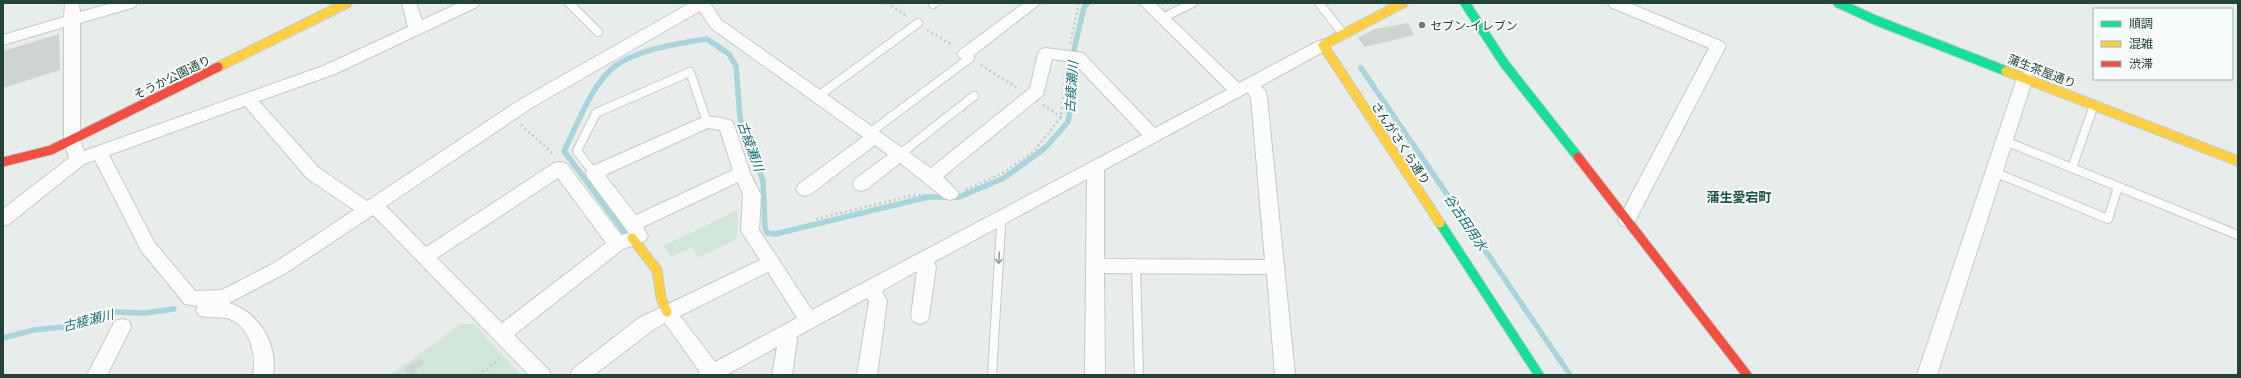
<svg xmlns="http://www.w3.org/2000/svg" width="2241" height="378" font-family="'Open Sans','Noto Sans JP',sans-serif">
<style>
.green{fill:#d1e6d8}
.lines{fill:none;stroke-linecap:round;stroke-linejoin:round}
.stream{stroke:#a9d4db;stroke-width:5.5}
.building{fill:#cfd4d2}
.lane-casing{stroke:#c5cac8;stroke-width:10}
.street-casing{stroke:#c5cac8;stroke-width:2}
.fast-casing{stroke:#c3cbc8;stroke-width:11}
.slow-casing{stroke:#c3cbc8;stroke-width:11}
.jam-casing{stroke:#c3cbc8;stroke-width:11}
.path{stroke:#c3ccca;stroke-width:2.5;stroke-dasharray:2 3;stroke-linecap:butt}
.lane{stroke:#fcfcfc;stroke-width:8}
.street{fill:#fcfcfc;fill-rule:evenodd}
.fast{stroke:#16e098;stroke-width:9}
.slow{stroke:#ffcf43;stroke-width:9}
.jam{stroke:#f24e42;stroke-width:9}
.oneway{stroke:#909f9b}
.poi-dot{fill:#697e78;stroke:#f7fbf9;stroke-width:1.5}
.labels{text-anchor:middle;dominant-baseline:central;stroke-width:4;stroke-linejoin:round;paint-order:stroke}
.poi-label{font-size:12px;fill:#24423a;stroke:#f7fbf9;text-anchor:start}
.street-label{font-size:12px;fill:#24423a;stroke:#f7fbf9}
.water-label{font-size:13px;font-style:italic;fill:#1c6f80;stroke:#f7fbf9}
.neighbourhood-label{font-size:13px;font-weight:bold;fill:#1f5548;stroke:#f7fbf9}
</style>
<rect width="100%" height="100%" fill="#e8edeb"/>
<path class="green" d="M738,210L737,239L698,258L692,247L671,257L663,246Z
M461,324H474L521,375H390Z"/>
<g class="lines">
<path class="stream" d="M1361,68L1570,375
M627,236L564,151C577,126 591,85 614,67C635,50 680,43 707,39L729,54L736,66L740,118L763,181L765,227L767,233L775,234L928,197H959L1004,178L1045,148L1068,122L1073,96L1071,63L1084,7L1088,3
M3,338L34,330L63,327L116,312L145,313L174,309"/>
</g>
<path class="building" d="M1408,23L1414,35L1364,47L1358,38L1374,29Z
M59,34L60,70L3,88V51Z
M420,358L425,363L409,375L404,369Z"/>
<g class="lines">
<defs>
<path id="lane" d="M569,3L598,32
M1319,3L1344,35
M933,4L935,3
M1162,18L1193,3
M817,97L918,23
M868,134L970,58
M2005,141L2238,235
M899,155L974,96
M2072,168L2094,105
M1994,172L2108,219L2118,187
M594,173L577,151L596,113L690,72L707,122
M1136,266L1139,375
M992,375L1001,226L997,220"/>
<path id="street" d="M65,3H79L80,12L112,3H137L135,7L80,23V140L84,151L323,66L408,27L402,3H416L422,20L459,3H479L477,7L335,74L259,101L319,168L367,201L521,99L690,3H710L721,20L931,168L1030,88L1038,53L1041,49L1046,48L1083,53L1155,128L1227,90L1139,3H1155L1239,83L1318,41L1323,40L1328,41L1331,45L1328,49L1261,86L1266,92L1267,98L1295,375H1275L1267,274L1104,273L1105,375H1085L1087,179L934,262L936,267L929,316L927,321L920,324L913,321L911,316L917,271L882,291L887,301L877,375H857L869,301L867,298L796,337L797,340L792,375H772L777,347L726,375H698L700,372L665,323L653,330L594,375H570L573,369L639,318L760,260L741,231L743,195L738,182L643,227L648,236L645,241L623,249L514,335L548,369L551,375H529L373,215L286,273L229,303C259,312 278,344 273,375H253C257,355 250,324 226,318C217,316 208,319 199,315L196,310L198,306L185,304L142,252L95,160L84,164L9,224L3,226V209L69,158L64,140V27L3,45V35L64,17ZM700,11L711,28L863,137L799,184L796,189L799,194L805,196L811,194L875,145L888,155L855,179L853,184L855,189L861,191L867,189L900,163L944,198L950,200L956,198L959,193L943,177L1043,95L1052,59L1073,62L1142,135L812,310L759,230L761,195L750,173L734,125L732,121C722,118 711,115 701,118L588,168L586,173L588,178L629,233L621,235L566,163L560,162L554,163L426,247L386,206L533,107ZM1248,92L1251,98L1265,260L1104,259V170ZM245,106L307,178L354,210L274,263L222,290L195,291L154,242L109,155ZM708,128L720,130L733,170L636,215L605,175ZM558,178L606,243L502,323L437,258ZM768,272L797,318L715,362L680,316Z
M1024,3H1041L970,58L965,59L960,58L957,54L960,50Z
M1608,3H1629L1723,42L1726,46L1633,225L1627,227L1621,225L1618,220L1709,48L1610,7Z
M2025,72L2031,74L2033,78L1937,375H1917L2017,78L2019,74Z
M122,319L129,321L131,327L107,375H87L115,321Z"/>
<path id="fast" d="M1465,3L1504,63L1578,157
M1838,3L1875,20L2006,71
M1440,223L1539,375"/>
<path id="slow" d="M1403,3L1323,45L1440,223
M218,67L347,3
M2006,71L2238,161
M632,238L657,270L661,298L667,312"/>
<path id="jam" d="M1578,157L1747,375
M3,162L51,150L218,67"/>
</defs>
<use href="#lane" class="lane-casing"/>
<use href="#street" class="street-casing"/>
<use href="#fast" class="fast-casing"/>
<use href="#slow" class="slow-casing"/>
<use href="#jam" class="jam-casing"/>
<path class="path" d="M887,3L907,16
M927,30L952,45
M1070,44L1079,3
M981,65L1017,88
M1043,105L1061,117
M521,125L553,154
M966,190L1003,173L1035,150L1061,117L1065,70
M816,219L910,196L926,195
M413,373L415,375
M478,375L500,359"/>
<use href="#lane" class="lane"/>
<use href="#street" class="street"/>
<use href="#fast" class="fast"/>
<use href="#slow" class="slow"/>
<use href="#jam" class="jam"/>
</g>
<defs><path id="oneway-shaft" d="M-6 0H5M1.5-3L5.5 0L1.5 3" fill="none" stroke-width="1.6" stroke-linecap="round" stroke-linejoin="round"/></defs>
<use class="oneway" href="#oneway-shaft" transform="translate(999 258) rotate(94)"/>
<circle class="poi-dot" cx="1422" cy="25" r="4"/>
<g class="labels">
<g class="poi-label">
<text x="1430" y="25">セブン-イレブン</text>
</g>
<g class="street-label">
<text transform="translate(2042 71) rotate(21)">蒲生茶屋通り</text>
<text transform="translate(172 77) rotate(-26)">そうか公園通り</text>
<text transform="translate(1401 143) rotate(57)">さんがさくら通り</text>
</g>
<g class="water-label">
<text transform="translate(1071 87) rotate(-86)">古綾瀬川</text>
<text transform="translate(751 146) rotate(70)">古綾瀬川</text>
<text transform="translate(1466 222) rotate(56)">谷古田用水</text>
<text transform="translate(88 320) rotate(-14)">古綾瀬川</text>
</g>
<g class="neighbourhood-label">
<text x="1739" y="197">蒲生愛宕町</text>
</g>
</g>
<rect width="2241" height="378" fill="none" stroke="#24423a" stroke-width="8"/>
<rect x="2093" y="8" width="140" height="72" fill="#f7fbf9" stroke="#a3b1ad"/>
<rect x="2101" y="21" width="20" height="6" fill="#16e098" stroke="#a3b1ad"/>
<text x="2129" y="28" font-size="12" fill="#24423a">順調</text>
<rect x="2101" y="41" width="20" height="6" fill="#ffcf43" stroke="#a3b1ad"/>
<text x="2129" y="48" font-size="12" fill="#24423a">混雑</text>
<rect x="2101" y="61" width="20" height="6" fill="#f24e42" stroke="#a3b1ad"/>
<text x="2129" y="68" font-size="12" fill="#24423a">渋滞</text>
</svg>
